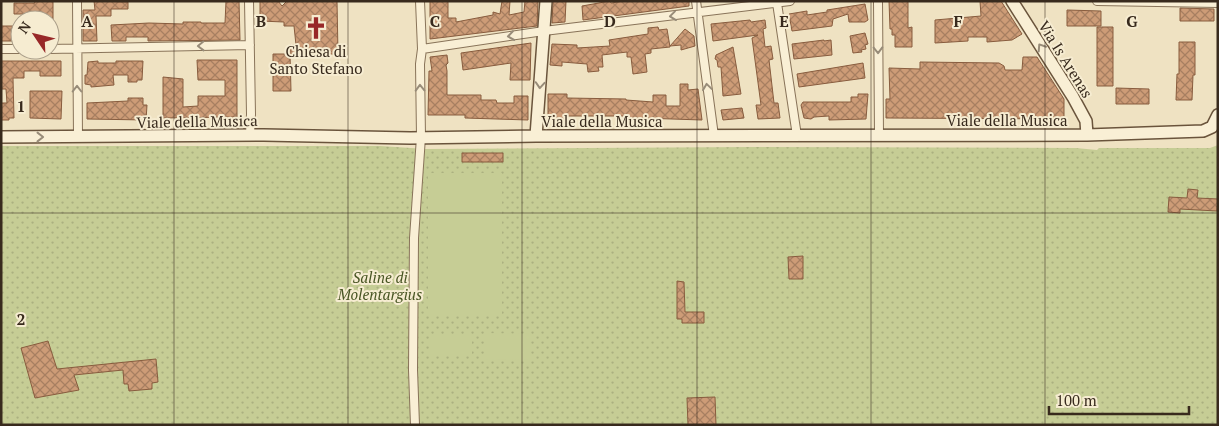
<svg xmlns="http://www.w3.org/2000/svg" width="1219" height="426" font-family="'PT Serif',serif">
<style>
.park{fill:url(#park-dots)}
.pitch{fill:#c6cd95}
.building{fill:url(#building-cross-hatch);stroke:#885c3e}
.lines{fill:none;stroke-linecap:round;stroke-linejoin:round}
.street-casing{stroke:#887359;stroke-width:10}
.secondary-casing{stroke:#6a543c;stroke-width:14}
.street{stroke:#f9efd5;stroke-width:8}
.secondary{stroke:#f9efd5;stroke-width:11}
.oneway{stroke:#988c79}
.grid{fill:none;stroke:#382a1d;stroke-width:1;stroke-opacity:0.55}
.labels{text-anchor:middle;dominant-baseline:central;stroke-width:4;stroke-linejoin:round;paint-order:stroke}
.poi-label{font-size:15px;fill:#382a1d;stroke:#f6ecd1}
.street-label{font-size:15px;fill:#382a1d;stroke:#f6ecd1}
.park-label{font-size:15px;font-style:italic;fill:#485523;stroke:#f6ecd1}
.grid-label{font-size:16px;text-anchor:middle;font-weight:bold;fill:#382a1d;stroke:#f6ecd1;stroke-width:4;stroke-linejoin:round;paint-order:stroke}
</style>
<defs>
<pattern id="park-dots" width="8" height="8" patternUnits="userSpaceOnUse" patternTransform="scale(1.25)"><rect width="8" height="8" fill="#c6cd95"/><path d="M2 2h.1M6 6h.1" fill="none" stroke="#abb080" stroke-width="1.8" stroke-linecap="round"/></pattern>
<pattern id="building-cross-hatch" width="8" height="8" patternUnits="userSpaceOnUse" patternTransform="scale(1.25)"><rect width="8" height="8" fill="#cd9c77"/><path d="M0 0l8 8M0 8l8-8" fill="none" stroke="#a77f61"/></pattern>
</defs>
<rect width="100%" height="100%" fill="#efe2c2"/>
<path class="park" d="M1218,145V425H1V146H380L426,149L752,147L1076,148L1097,150L1099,148H1210Z"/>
<path class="pitch" d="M428,173H502V315H428Z
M485,333L531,334L530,360L485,359Z
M431,334H472V356H431Z"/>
<path class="building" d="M34,1H53V20H34V14H14V3H35Z
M94,1L128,2V9H111V16H96L97,41H83V10H95Z
M226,1H239L240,40L148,41V37H126V41H112L111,25L149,23L183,24V22H201V23H225Z
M260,1H278L282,6L287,1H337L338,54H290V45H296L294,26H284V22L260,21Z
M430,1H448V18H456V22L493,15V12L500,14L502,1H510L509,15L524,12L525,1H538L537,26L430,39Z
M553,1H566L565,22L552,23Z
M610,1L611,3L624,1H689V6L583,20L582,6Z
M889,1H908V28L912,27V47H895V35H892V29H890Z
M980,1H1001L1022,34L1012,40L987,42V37H968V41L935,43V20L981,16Z
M865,4L868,20L865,22H849L848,14L833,19L832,26L792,31L789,14L807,11V15L827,12V10Z
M1180,8L1214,9V21H1180Z
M1067,10L1101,11V26H1067Z
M750,20L751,22L765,20L766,28L763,29L765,47L771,46L773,59L769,60L774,103H778L780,118L758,119L756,105H761L752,38L758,35L713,41L711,24Z
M1,26H20V41H1Z
M658,27L659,30L667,29L670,47L651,49V53L645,54L647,72L633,74L631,57H627V52L602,55L603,67H598L599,71L588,72L587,64L562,62V66L550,65L552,44L577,45V48L610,46L609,40L648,34V28Z
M1097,27H1113V86H1097Z
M685,29L694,36L695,46L681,50V45L670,46Z
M865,33L868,44L865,45L866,49L861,50L862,52L853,53L850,36Z
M824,40V41L831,40L832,55L794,59L792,44Z
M1179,42H1195V75H1193L1192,100H1176L1177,74H1179Z
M531,43L530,80H510L511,63L463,70L461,53Z
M733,47L741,94L723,96L721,67H718L717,60L715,59L716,55Z
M273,54H290L291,91H273Z
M447,55L448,63L446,65L447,71V95H481V100H496L497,103H514V96H528V120L465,118V115H428L429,71H432L430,57Z
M1023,57H1037L1064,99V119L886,118V99H890L889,68L920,69V62L999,63L1004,66L1005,70H1022Z
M197,60H237V117L163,118V77L183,79V107L198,106V96H225V80H198Z
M1,61H61V76H40V71H24V78H13L14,118H9V120H1V103H7L6,89H1Z
M98,61V63H116V61H143L142,80H137V82H128V75H113L114,85L91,87V85L85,84V75H87L88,62Z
M863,63L865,78L799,87L797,74Z
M680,84H688V90L698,89L702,120L642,118V121L626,122L627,116H567V119H548V94H567V98L626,99V100L653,102V95H666V106H680Z
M1116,88L1149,89V104H1116Z
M30,91H62L61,119L30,118Z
M858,94H868L866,119L829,120V116L814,117L811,119L804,118L801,105L803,102H851V97H858Z
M128,98H143V105H147L146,120L87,119V103L128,101Z
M742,108L744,118L723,120L721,110Z
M462,153H503V162H462Z
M1188,189L1198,190L1197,198L1218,199L1217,211L1180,209V213L1168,212L1169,197L1187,198Z
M803,256V279H789L788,257Z
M677,281L684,282L685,312H704V323H682V319H677Z
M48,341L57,369L156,359L158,382L152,383V389L129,391L128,384H124L123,370L74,375L79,390L35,398L21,348Z
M715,397L716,425H688L687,398Z"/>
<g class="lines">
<defs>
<path id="street" d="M77,1L78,137
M249,1L251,114L250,135
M696,1L714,136
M878,1L879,135
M1097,1L1218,3
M777,3L797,136
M1,49H20
M50,49L250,45
M422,49L544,31L790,1
M415,425L413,370L414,238L421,137L420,64L422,49L420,1"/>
<path id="secondary" d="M1012,1L1073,97L1086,121L1087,135
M536,136L546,1
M1,137L264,135L410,138L536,136L1087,135L1203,131L1212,127L1218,115"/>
</defs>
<use href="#street" class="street-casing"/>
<use href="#secondary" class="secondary-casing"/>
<use href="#street" class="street"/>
<use href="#secondary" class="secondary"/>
</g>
<defs><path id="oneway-chevron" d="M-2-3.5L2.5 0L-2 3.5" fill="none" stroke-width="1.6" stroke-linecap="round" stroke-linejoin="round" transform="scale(1.25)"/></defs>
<g class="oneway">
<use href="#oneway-chevron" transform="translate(673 16) rotate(173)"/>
<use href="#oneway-chevron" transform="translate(511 36) rotate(172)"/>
<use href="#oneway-chevron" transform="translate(201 46) rotate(179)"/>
<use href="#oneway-chevron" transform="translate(1041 47) rotate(-123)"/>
<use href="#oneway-chevron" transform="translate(878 50) rotate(89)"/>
<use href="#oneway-chevron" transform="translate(540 85) rotate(94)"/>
<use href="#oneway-chevron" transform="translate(707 87) rotate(-98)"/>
<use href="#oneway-chevron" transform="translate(420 88) rotate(-91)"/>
<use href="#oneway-chevron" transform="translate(77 89) rotate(-90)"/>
<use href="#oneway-chevron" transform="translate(40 137)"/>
</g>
<path class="grid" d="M174,1V425M348,1V425M522,1V425M697,1V425M871,1V425M1045,1V425M1,213H1218"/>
<defs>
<symbol id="church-bare" viewBox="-9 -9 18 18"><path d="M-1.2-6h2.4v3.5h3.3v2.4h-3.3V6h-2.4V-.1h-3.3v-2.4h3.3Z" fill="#982828" stroke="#f6ecd1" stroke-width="2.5" paint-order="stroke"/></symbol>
</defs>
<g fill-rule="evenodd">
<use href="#church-bare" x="300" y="12" width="32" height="32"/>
</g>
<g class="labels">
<g class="poi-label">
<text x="316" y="51">Chiesa di<tspan x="316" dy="17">Santo Stefano</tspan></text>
</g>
<g class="street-label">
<text transform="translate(1066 59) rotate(58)">Via Is Arenas</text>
<text x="1007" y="120">Viale della Musica</text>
<text transform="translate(197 121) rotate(-1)">Viale della Musica</text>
<text x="602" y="121">Viale della Musica</text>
</g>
<g class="park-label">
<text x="380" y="277">Saline di<tspan x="380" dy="17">Molentargius</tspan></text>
</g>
</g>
<g class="grid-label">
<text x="87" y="27">A</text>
<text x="261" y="27">B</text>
<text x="435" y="27">C</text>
<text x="610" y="27">D</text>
<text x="784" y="27">E</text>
<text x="958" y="27">F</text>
<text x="1132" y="27">G</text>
<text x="21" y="112">1</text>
<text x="21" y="325">2</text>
</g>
<rect width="1219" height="426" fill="none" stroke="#382a1d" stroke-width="5"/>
<g transform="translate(35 35) rotate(305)"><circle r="24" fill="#f6ecd1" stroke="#aa9e89"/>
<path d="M0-4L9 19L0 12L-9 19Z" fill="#982828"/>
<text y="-8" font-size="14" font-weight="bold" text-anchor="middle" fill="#382a1d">N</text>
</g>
<path d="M1049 406v8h140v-8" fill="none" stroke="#382a1d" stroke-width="2.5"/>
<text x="1056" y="406" font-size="15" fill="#382a1d" stroke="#f6ecd1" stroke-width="4" paint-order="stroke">100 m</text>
</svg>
